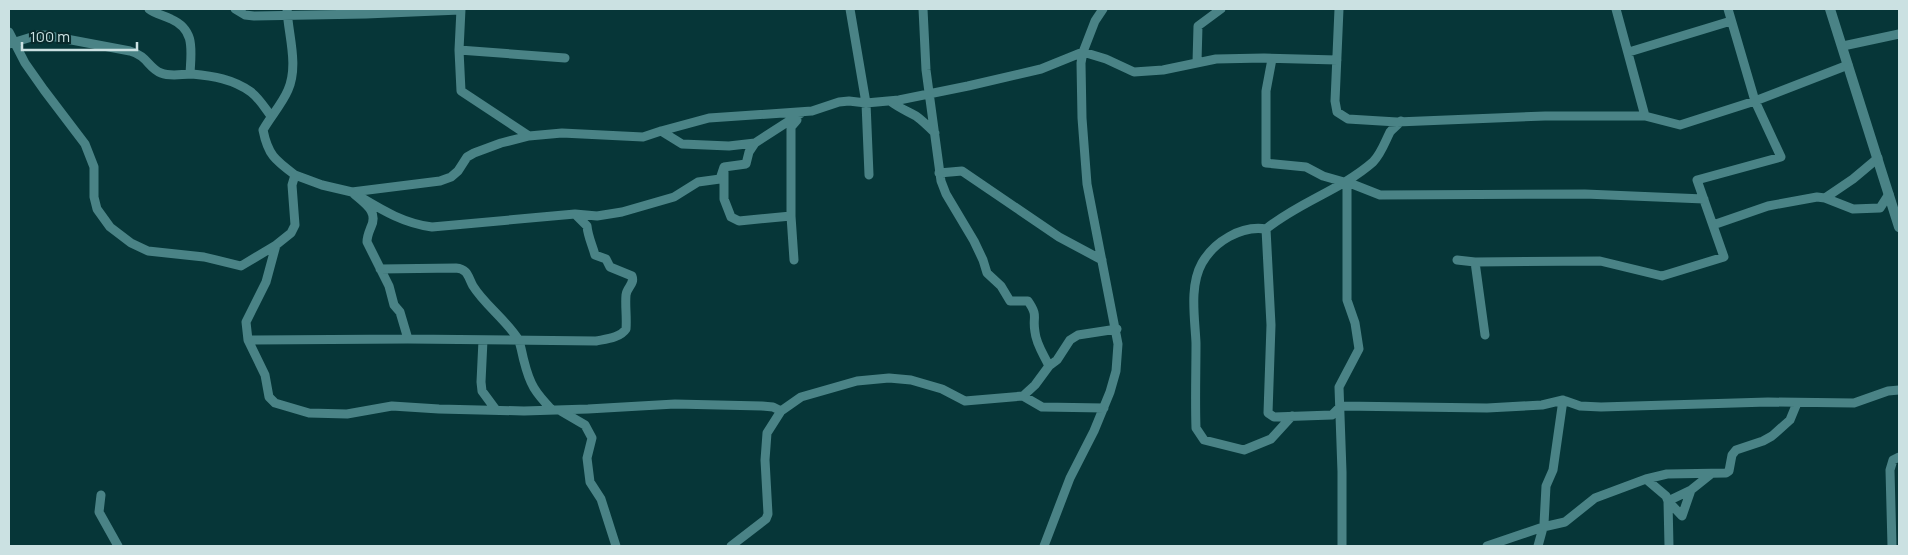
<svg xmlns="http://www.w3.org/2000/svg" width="1908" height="555" font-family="Manrope,sans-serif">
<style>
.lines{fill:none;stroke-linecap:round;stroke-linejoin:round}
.minor{stroke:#4a8386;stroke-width:9}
.tertiary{stroke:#4a8386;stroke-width:10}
</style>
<rect width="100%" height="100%" fill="#063638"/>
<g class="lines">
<path class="minor" d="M149,9C155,14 163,15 171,19C196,30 191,51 190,74
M235,9L245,15L254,16L366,14L460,10
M287,9C288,34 299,65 288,90C282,104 271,116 263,130C268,155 275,160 295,175L292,185L295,225L291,233L276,245L266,282L246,322L248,340L265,375L269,397L275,403L309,413L347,414L392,406L439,409L524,411L588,409L675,404L762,406L773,407L781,411
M461,9L459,50L461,91L529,136
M850,9L866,103L869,175
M923,9L926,70L941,181L946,194L974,241L983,260L987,273L1001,286L1010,301H1028C1039,317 1032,316 1035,332C1036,344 1044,355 1049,366
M1339,9L1335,101L1337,112L1348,119L1397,122L1545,116H1645L1680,125L1755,101L1848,65
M1616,9L1645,116
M9,32L25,63L44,90L85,144L94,167V197L97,209L110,227L131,243L148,251L204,257L241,266L276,245
M9,44L38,35H45L130,51C148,56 148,68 161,73C171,77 181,74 192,74C213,76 233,79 251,92C259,98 265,108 271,116
M1843,46L1899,34
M459,50L565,58
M1629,52L1731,21
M1272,59L1266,91V163L1306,167L1323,176L1344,182
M1197,62L1198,26L1221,9
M890,101C899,108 907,111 916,116C923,121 929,127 935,133
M661,131L682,144L729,146L755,143
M724,172V199L731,217L739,221L791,216
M939,173L962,171L1059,237L1102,260
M295,175L322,185L352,192L440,181L451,177L458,171L467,157L474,153L501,143L529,136L562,133L643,137L661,131L709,118L812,111L839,102L849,101L866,103L899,100L968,86L1041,69L1083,52L1106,59L1134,72L1163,70L1216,59L1264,58L1337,60
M1825,198L1853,179L1878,158
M1713,225L1768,206L1817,197L1825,198L1853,209L1880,208L1889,194
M1266,229L1271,325L1268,413L1274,417L1332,415L1341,406L1487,408L1542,405L1563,400L1580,406L1601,407L1768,402L1854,403L1888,391L1899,390
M794,260L791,216V127L797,120
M1457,260L1475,262L1600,261L1662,276L1724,257L1697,180L1781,157L1755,101L1728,9
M1475,262L1485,335
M380,269L456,268C468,269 468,277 473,286C484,304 506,320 518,339C521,345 522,354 524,361C530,385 535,392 552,410
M408,339L400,312L394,305L389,286L367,242C367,236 369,232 371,227C379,210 363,203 352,192C379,208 401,223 432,227L575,214L597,216L622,212L674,197L698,182L720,179L724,167L746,164L749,152L755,143L803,112
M248,340L408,339L596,341C606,339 620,338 626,329C627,317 625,306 626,295C627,287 635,284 632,276L610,267L606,259L595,255C592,244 588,237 587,226L575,214
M483,340L481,382L482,391L496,410
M1023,396L1042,407L1104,408
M561,411L585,425L592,438L587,458L590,482L601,499L616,546
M1292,416L1271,439L1244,450L1204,440L1196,428C1195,400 1196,372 1196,343C1195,319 1189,286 1202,263C1214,242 1241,225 1266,229C1299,202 1341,190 1373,162C1381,154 1385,142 1390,132C1393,128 1398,125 1401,121
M1646,479L1666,496L1668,501L1669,546
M1691,490L1668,501L1682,516L1691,490L1711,474
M101,495L99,512L118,546
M731,546L766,519L768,514L765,460L767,433L781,411L801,397L857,381L889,378L911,380L942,389L965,401L1023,396L1035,385L1049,366L1057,360L1070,340L1078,335L1117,329
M1044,546L1070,478L1094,431L1110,392L1116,371L1118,344L1087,184L1082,118L1081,63L1083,52L1095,21L1103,9
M1342,546V472L1339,387L1359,349L1355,323L1347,300V182L1380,195L1585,194L1704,199
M1487,546L1543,527L1565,522L1595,498L1646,479L1667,474L1726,473L1729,471L1732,455L1736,450L1763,441L1772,436L1790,420L1797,403
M1538,546L1544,524L1546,486L1553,470L1563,400
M1892,546L1890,470L1893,460L1899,457"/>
<path class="tertiary" d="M1830,9L1899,227"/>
</g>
<rect width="1908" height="555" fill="none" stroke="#cbe1e2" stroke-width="20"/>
<path d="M22 42v8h115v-8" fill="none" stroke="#cbe1e2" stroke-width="2.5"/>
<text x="30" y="42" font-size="15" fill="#cbe1e2" stroke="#082a2c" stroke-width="4" paint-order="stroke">100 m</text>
</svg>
